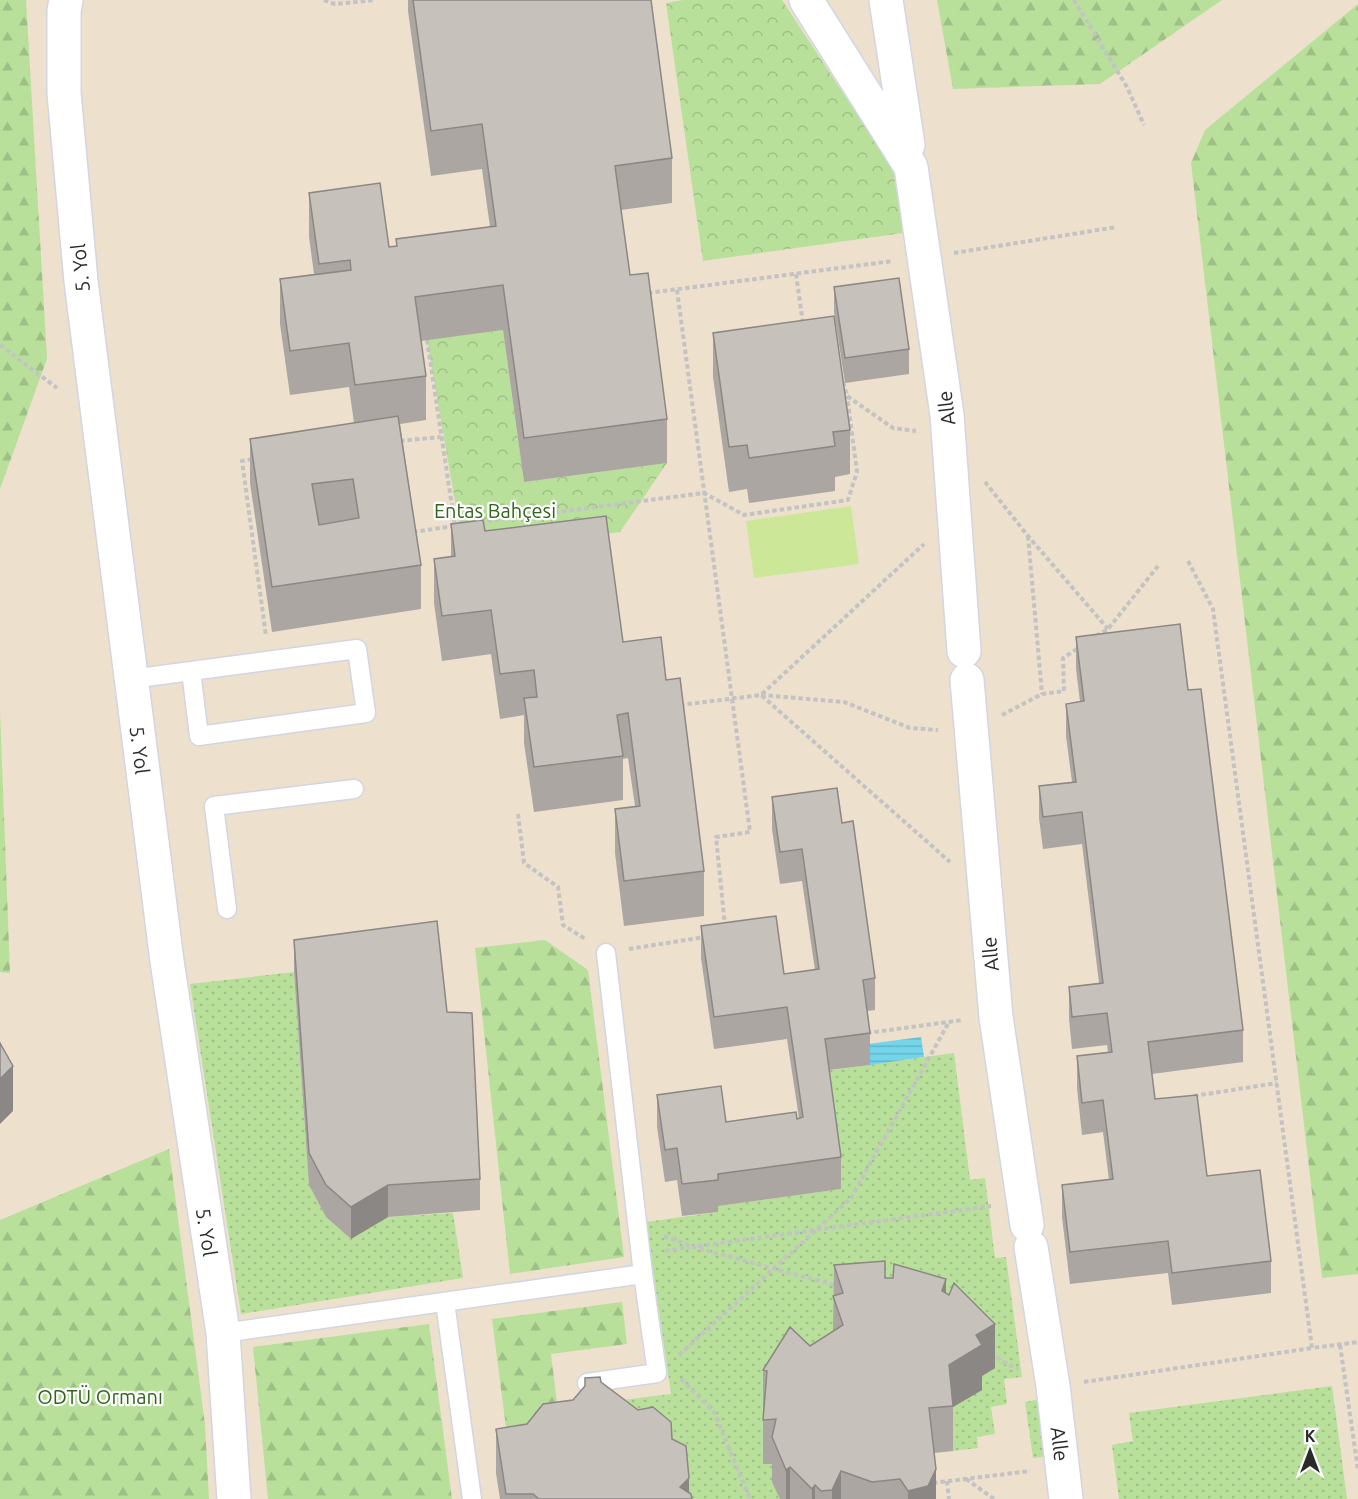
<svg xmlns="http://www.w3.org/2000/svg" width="1358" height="1499" font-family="Ubuntu,sans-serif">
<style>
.education{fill:#ede0cc}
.grass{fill:url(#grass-dots)}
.forest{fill:url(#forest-firs)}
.park{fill:url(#park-crowns)}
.pitch{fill:#cce797}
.water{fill:url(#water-rules)}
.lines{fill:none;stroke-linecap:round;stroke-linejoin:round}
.lane-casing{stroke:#d2d6e2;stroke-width:21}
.street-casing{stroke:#d2d6e2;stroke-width:36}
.path{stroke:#c3c3c3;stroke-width:4;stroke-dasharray:4.5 3;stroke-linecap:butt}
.lane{stroke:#fff;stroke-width:18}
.street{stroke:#fff;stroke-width:33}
.wall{fill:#aba6a2}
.shaded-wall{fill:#8b8784}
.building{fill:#c7c1bc;stroke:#8b8784;stroke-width:1.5;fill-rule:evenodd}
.labels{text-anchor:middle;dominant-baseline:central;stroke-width:4.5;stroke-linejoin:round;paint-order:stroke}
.street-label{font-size:20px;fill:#2a2a2a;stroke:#fff}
.park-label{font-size:20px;fill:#31651c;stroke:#fff}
</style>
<defs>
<pattern id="grass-dots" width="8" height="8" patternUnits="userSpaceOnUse" patternTransform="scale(1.5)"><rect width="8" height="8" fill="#b8e09b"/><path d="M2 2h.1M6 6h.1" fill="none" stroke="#9ec086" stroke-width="1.8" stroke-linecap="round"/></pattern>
<pattern id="forest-firs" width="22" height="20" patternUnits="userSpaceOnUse" patternTransform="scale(1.5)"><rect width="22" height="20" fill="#b8e09b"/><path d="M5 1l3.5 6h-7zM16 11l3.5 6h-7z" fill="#9ec086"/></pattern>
<pattern id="park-crowns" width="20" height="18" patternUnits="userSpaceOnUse" patternTransform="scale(1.5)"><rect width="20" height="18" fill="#b8e09b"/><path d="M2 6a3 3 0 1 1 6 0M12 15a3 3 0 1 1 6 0" fill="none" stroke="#9ec086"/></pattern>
<pattern id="water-rules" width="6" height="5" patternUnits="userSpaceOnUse" patternTransform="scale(1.5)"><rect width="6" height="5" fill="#73d4ea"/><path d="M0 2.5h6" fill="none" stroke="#64b6c9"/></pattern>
</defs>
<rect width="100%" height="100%" fill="#ece4dc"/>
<path class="education" d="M0,0H1358V1499H0Z"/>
<path class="grass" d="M294,972L309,1184L326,1217L351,1239L388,1217L453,1213L463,1278L241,1314L190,984Z
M954,1053L970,1180L985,1178L995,1258L1006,1257L1022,1377L1004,1379L1007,1404L991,1407L995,1434L977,1437L978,1448L953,1451L949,1410L976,1380L994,1368L843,1337L763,1464H776L780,1499H687L598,1403L671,1394L646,1222L718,1212V1206L841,1189L825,1071Z
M1332,1386L1347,1499H1119L1112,1445L1133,1441L1129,1413Z
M1040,1399L1048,1456L1033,1458L1025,1402Z"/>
<path class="forest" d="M0,0H26L47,359L0,489Z
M937,0H1222L1100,84L953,89Z
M1358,4V1274L1322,1278L1191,163L1205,130Z
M0,711L10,973L0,972Z
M545,940L588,970L624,1257L510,1274L475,948Z
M169,1149L205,1425L209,1499H0V1220Z
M622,1302L627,1344L551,1354L560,1428L507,1435L492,1319Z
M429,1324L452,1499H268L253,1347Z"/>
<path class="park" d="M683,0H782L893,169L903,233L703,261L666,3Z
M503,330L524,482L667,463L620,532L464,553L427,340Z"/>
<path class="pitch" d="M851,506L859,564L754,578L746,521Z"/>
<path class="water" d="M921,1037L924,1057L870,1065L868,1044Z"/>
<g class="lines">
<defs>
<path id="lane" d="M131,679L357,649L366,713L199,736L191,671
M227,909L214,806L354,789
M445,1302L472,1499
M223,1333L643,1274L606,953
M587,1383L657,1373L643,1274"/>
<path id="street" d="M66,0L64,11V93L81,281L167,961L223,1333L234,1499
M806,0L911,167L947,415L964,651
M886,0L908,145
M967,680L996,1017L1027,1225
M1031,1247L1053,1386L1066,1499"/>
</defs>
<use href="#lane" class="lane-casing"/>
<use href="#street" class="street-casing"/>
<path class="path" d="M324,0L335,4L375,0
M1074,0L1127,87L1144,125
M954,253L1117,227
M796,274L803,324
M677,290L750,832L716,837L725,926
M648,293L893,261
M427,340L455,526
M0,345L57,388
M843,382L847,396L893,428L916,431
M400,441L441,437
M252,459L242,461L266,636
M985,482L1028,536L1108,629
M480,522L704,493L744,515L848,500L857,472L847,396
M413,532L454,526
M1028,536L1042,694
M1188,561L1213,609L1312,1348L1358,1342
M1096,636L1108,629L1158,566
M762,694L924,544
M761,695L844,702L910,728L938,730
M680,705L761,695L950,862
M1002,715L1042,694L1064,691L1063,658L1080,647
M518,814L524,863L558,887L563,925L587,940
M629,949L705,937
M867,1033L963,1020
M1194,1096L1277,1083
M664,1236L694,1247L838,1286
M698,1246L991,1206
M665,1251L690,1247
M1340,1345L1358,1470
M991,1352L1003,1362L1018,1369
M679,1355L851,1198L949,1022
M681,1379L714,1412L750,1499
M1084,1382L1312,1348
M966,1479L994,1499
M947,1481L949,1499
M933,1483L1030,1471"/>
<use href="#lane" class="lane"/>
<use href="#street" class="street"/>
</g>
<path class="wall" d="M408,0H651L672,158V203L621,210L630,275L667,419V463L524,482L503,330L421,341L426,376V420L400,424L421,565V609L272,632L250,483V439L354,423L349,387L290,395L280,324V279L314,274L309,237V193L389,247L396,246V239L490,227L482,169L431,176L408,11Z
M834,287L909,349V374L845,383L834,312Z
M713,333L850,430V474L835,477V491L749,503L747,489L729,492L713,377Z
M451,524L485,531L623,642L666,680L704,871V916L624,926L615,853V809L635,806L628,758L623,759V800L534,812L524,743V715L500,719L491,654L442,661L434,603V559L451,557Z
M1076,637L1188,690L1243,1030V1062L1152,1074L1155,1099L1207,1176L1271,1261V1293L1172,1305L1168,1273L1070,1284L1062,1217V1185L1109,1180L1103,1132L1082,1135L1077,1088V1056L1108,1052L1107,1045L1072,1049L1069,1019V987L1099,983L1082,844L1043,849L1039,818V786L1072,782L1066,736V704L1080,701L1076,669Z
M772,797L842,823L875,978V1010L867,1011L870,1033V1065L829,1070L841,1157V1189L718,1206V1212L682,1216L677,1180L665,1182L657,1127V1095L726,1122L799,1118L787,1039L714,1049L701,958V926L784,974L815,970L802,881L780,884L772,829Z
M294,940L447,1012L480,1179V1210L388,1217L351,1239L326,1217L309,1185L294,972Z
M834,1265L946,1293L995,1368L982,1376V1390L953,1407V1451L934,1453L936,1499H780L772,1482V1464H763V1370L810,1346L833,1331Z
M601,1382L672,1439L692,1499H500L496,1473V1429L527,1424L573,1400Z"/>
<path class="shaded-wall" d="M13,1066V1111L0,1124V1079Z
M388,1185V1217L351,1239V1207Z
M946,1279V1324L942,1291Z
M995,1324V1368L982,1376V1390L953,1407L949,1365L976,1335Z
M790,1467V1499H786V1470Z
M936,1469V1499H908V1491Z
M841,1471V1499H832V1490Z
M689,1478V1499L680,1487Z
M815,1485V1499H812V1489Z"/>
<path class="building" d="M413,0H651L672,158L615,166L630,275L648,273L667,419L524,438L503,285L415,297L426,376L355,385L349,343L290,351L280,279L351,270L350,260L319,264L309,193L380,183L389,247L397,246L396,239L496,226L482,124L431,131Z
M899,278L909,349L845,358L834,287Z
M834,316L850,430L833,432L835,446L749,458L747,445L729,447L713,333Z
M398,416L421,565L272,587L250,439ZM353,479L359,518L319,525L312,484Z
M606,516L623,642L661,637L666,680L680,678L704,871L624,881L615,809L640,806L628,713L617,715L623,756L534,767L524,698L537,697L534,670L500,674L491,610L442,616L434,559L455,556L451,524L483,520L485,531Z
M1180,624L1188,690L1201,689L1243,1030L1148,1042L1155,1099L1197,1095L1207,1176L1260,1170L1271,1261L1172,1273L1168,1241L1070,1252L1062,1185L1113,1179L1103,1100L1082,1103L1077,1056L1112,1052L1107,1013L1072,1017L1069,987L1103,983L1082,812L1043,817L1039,786L1076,782L1066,704L1084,701L1076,637Z
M837,788L842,823L853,821L875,978L863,980L870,1033L825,1039L841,1157L718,1174V1180L682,1184L677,1148L665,1150L657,1095L721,1086L726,1122L796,1112L797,1119L803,1117L787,1007L714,1017L701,926L776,916L784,974L819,969L802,849L780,852L772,797Z
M437,921L447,1012L472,1013L480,1179L388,1185L351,1207L326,1185L309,1153L294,940Z
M0,1043L13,1066L0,1079Z
M885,1261V1278H893L894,1264L946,1279L942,1291L949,1295L954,1283L995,1324L976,1335L982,1345L949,1365L953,1406L929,1408L936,1469L928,1486L908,1491L900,1479L872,1482L841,1471L832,1490L821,1491L815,1485L812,1489L790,1467L786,1470L772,1437L776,1419L763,1420L767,1371L763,1370L790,1327L810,1346L843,1325L833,1296L843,1293L834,1265Z
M600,1377L601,1382L638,1410L653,1407L671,1422L672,1439L686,1446L689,1478L680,1487L691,1494L692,1499H539L533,1494H506L496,1429L527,1424L543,1404L573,1400L585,1386V1378Z"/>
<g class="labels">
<g class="street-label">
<text transform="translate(80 268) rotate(-96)">5. Yol</text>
<text transform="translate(946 408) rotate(-97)">Alle</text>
<text transform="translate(140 750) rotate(83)">5. Yol</text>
<text transform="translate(990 954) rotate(-95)">Alle</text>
<text transform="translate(207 1232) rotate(81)">5. Yol</text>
<text transform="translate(1060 1444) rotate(83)">Alle</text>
</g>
<g class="park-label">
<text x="495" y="510">Entas Bahçesi</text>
<text x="100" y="1396">ODTÜ Ormanı</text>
</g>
</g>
<g transform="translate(1310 1451)" stroke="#ffffff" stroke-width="4.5" paint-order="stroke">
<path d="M0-4.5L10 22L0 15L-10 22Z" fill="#2a2a2a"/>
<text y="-9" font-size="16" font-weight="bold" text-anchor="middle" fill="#2a2a2a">K</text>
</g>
</svg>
